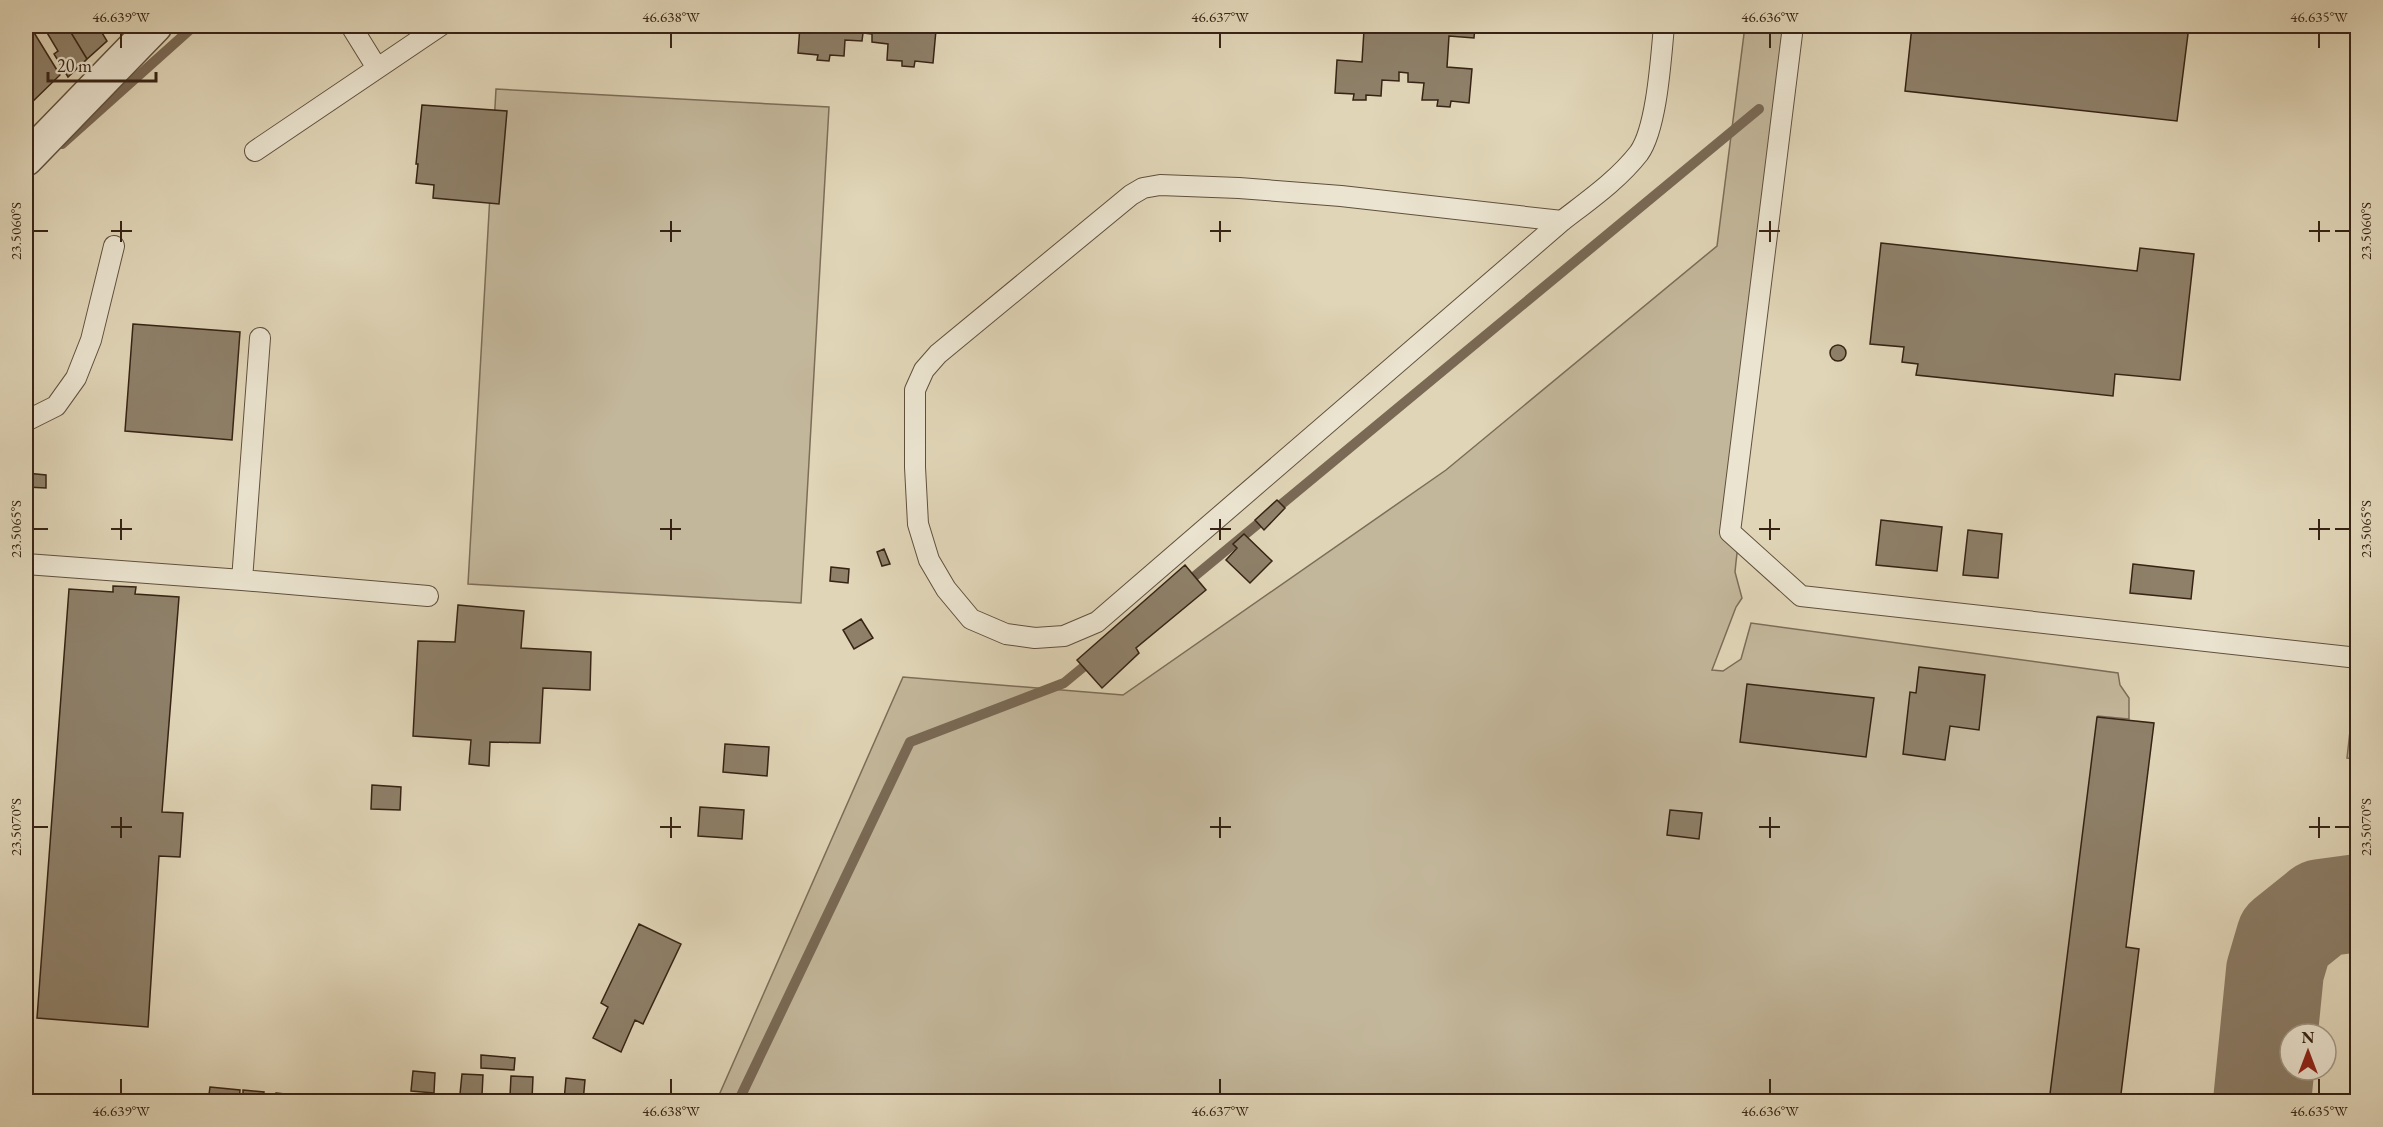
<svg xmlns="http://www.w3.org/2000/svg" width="2383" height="1127" font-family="'EB Garamond',serif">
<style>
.green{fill:#c3b79b;stroke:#7c6d58;stroke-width:1.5}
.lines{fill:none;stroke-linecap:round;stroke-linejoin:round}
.stream{stroke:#796955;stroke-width:10}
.taxiway{stroke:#8b7c66;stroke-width:98}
.building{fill:#8e8069;stroke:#362314;stroke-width:1.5}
.service-casing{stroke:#60503d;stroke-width:22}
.minor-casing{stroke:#60503d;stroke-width:36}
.service{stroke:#ebe4d0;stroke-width:20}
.minor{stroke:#ebe4d0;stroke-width:33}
.ticks{fill:none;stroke:#362314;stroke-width:2}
.neatline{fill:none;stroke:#362314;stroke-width:2}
.ticks-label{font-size:15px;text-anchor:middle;fill:#362314}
</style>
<rect width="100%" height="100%" fill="#e0d5b7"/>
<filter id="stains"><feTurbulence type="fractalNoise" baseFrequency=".00333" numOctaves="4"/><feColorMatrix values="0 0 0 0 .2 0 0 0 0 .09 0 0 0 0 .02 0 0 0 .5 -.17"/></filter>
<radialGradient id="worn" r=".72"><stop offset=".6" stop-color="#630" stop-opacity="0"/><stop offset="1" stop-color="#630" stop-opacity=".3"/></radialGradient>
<path class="green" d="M1745,26H1799L1736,562L1735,572L1742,598L1736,607L1712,670L1723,671L1741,659L1751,623L2118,673L2120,685L2129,698V719L2098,716L2053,1101L716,1102L903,677L1123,695L1446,470L1717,246Z
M496,89L829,107L801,603L468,584Z
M2354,695L2357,696V759L2347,758Z"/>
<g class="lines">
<path class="stream" d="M62,144L194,26
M1184,585L1759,109
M738,1102L910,742L1064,683L1093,659"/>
<path class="taxiway" d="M2262,1102L2275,971L2285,937L2321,908L2358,903"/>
</g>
<path class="building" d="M26,26H30L60,75L26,108Z
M43,26H67L87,59L68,77L54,54L58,51Z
M67,26H98L107,41L87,59Z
M800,26H911V28L936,30L933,63L915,61L914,67L902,66V61L887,60L888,44L872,42V34L863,33L862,41L845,40L844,56L830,55L829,61L817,60L818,55L798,53Z
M1340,26H1475L1474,38L1449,36L1447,67L1472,69L1469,103L1451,101L1450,107L1437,106L1438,100H1422L1424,83L1408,82V73L1399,72V81L1382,80L1381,96L1366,95V100H1353L1354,94L1335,93L1337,60L1362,62L1364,30L1340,28Z
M1912,26H2189L2177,121L1905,91Z
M422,105L507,111L499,204L433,198L434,185L416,183L418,164H416Z
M1881,243L2137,271L2140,248L2194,254L2180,380L2115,374L2113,396L1916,375L1918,364L1902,362L1904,347L1870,344Z
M133,324L240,332L232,440L125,431Z
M1830 353a8 8 0 1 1 16 0a8 8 0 1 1-16 0Z
M26,473L46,475V488L26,487Z
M1277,500L1285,508L1264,530L1255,520Z
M1881,520L1942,527L1937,571L1876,565Z
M1968,530L2002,534L1998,578L1963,575Z
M1244,534L1272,561L1250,583L1226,560L1237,548L1233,544Z
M884,549L890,564L882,566L877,552Z
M2133,564L2194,571L2191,599L2130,593Z
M1185,565L1206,590L1136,648L1139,653L1102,688L1077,660Z
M831,567L849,569L848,583L830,581Z
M113,586L136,587L135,594L179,597L162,812L183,813L180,857L159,856L148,1027L37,1018L69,589L113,592Z
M458,605L524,611L521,648L591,652L590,690L543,688L540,743L490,742L489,766L469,764L471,740L413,736L418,641L455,642Z
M861,619L873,638L854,649L843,630Z
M1919,667L1985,675L1979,730L1950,726L1945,760L1903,754L1910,692L1916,693Z
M1747,684L1874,698L1866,757L1740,742Z
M2097,717L2154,723L2126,947L2139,949L2120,1102H2049Z
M725,744L769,747L767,776L723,772Z
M372,785L401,787L400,810L371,809Z
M700,807L744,810L742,839L698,836Z
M1670,810L1702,813L1699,839L1667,835Z
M639,924L681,944L643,1024L635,1020L621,1052L593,1038L608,1007L601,1003Z
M481,1055L515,1058L514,1070L481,1068Z
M413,1071L435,1073L434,1093L411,1091Z
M462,1074L483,1075L482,1095L460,1094Z
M511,1076L533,1077L532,1099L510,1096Z
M566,1078L585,1080L583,1102L564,1101Z
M210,1087L240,1090L239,1102H208Z
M243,1090L264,1092L263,1102H243Z
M276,1093L294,1095V1102H275Z"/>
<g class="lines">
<defs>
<path id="service" d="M351,26L377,68
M1793,26L1730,532L1801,596L2358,658
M255,151L440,26
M1562,221L1341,196L1239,188L1160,185L1143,188L1131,195L938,354L924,370L915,390V467L918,524L929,560L946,589L971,619L1006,634L1035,638L1064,636L1097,622L1562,221C1589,200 1618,180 1639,153C1657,128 1661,57 1664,26
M26,421L56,406L76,378L91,340L114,246
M26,564L242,580L260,338
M242,580L428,596"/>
<path id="minor" d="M26,159L155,26"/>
</defs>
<use href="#service" class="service-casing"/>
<use href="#minor" class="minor-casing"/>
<use href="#service" class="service"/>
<use href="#minor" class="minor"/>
</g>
<path class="ticks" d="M121,33V48M671,33V48M1220,33V48M1770,33V48M2319,33V48M121,221V242M671,221V242M1220,221V242M1770,221V242M2319,221V242M33,231H48M111,231H132M660,231H681M1210,231H1231M1759,231H1780M2309,231H2330M2335,231H2350M121,519V540M671,519V540M1220,519V540M1770,519V540M2319,519V540M33,529H48M111,529H132M660,529H681M1210,529H1231M1759,529H1780M2309,529H2330M2335,529H2350M121,817V838M671,817V838M1220,817V838M1770,817V838M2319,817V838M33,827H48M111,827H132M660,827H681M1210,827H1231M1759,827H1780M2309,827H2330M2335,827H2350M121,1079V1094M671,1079V1094M1220,1079V1094M1770,1079V1094M2319,1079V1094"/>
<rect width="2383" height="1127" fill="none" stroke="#e0d5b7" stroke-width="66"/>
<g transform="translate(2308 1052)"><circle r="28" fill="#ebe4d0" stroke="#a39785" stroke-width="1.5"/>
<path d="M0-4.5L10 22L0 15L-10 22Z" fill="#8f2418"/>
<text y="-9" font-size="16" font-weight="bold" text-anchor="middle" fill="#362314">N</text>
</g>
<path d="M48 72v9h108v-9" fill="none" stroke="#362314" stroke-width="3"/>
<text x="57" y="72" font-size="18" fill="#362314" stroke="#ebe4d0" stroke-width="4.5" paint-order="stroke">20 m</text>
<rect x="33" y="33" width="2317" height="1061" class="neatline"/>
<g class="ticks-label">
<text x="121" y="22">46.639°W</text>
<text x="671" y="22">46.638°W</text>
<text x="1220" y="22">46.637°W</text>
<text x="1770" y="22">46.636°W</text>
<text x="2319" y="22">46.635°W</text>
<text transform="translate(16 231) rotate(-90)" y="5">23.5060°S</text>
<text transform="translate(2366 231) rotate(-90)" y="5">23.5060°S</text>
<text transform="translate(16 529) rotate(-90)" y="5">23.5065°S</text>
<text transform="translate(2366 529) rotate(-90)" y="5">23.5065°S</text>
<text transform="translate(16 827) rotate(-90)" y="5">23.5070°S</text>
<text transform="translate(2366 827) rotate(-90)" y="5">23.5070°S</text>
<text x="121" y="1116">46.639°W</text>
<text x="671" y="1116">46.638°W</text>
<text x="1220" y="1116">46.637°W</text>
<text x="1770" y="1116">46.636°W</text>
<text x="2319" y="1116">46.635°W</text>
</g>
<rect width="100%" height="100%" filter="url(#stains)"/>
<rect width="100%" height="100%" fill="url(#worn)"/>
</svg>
